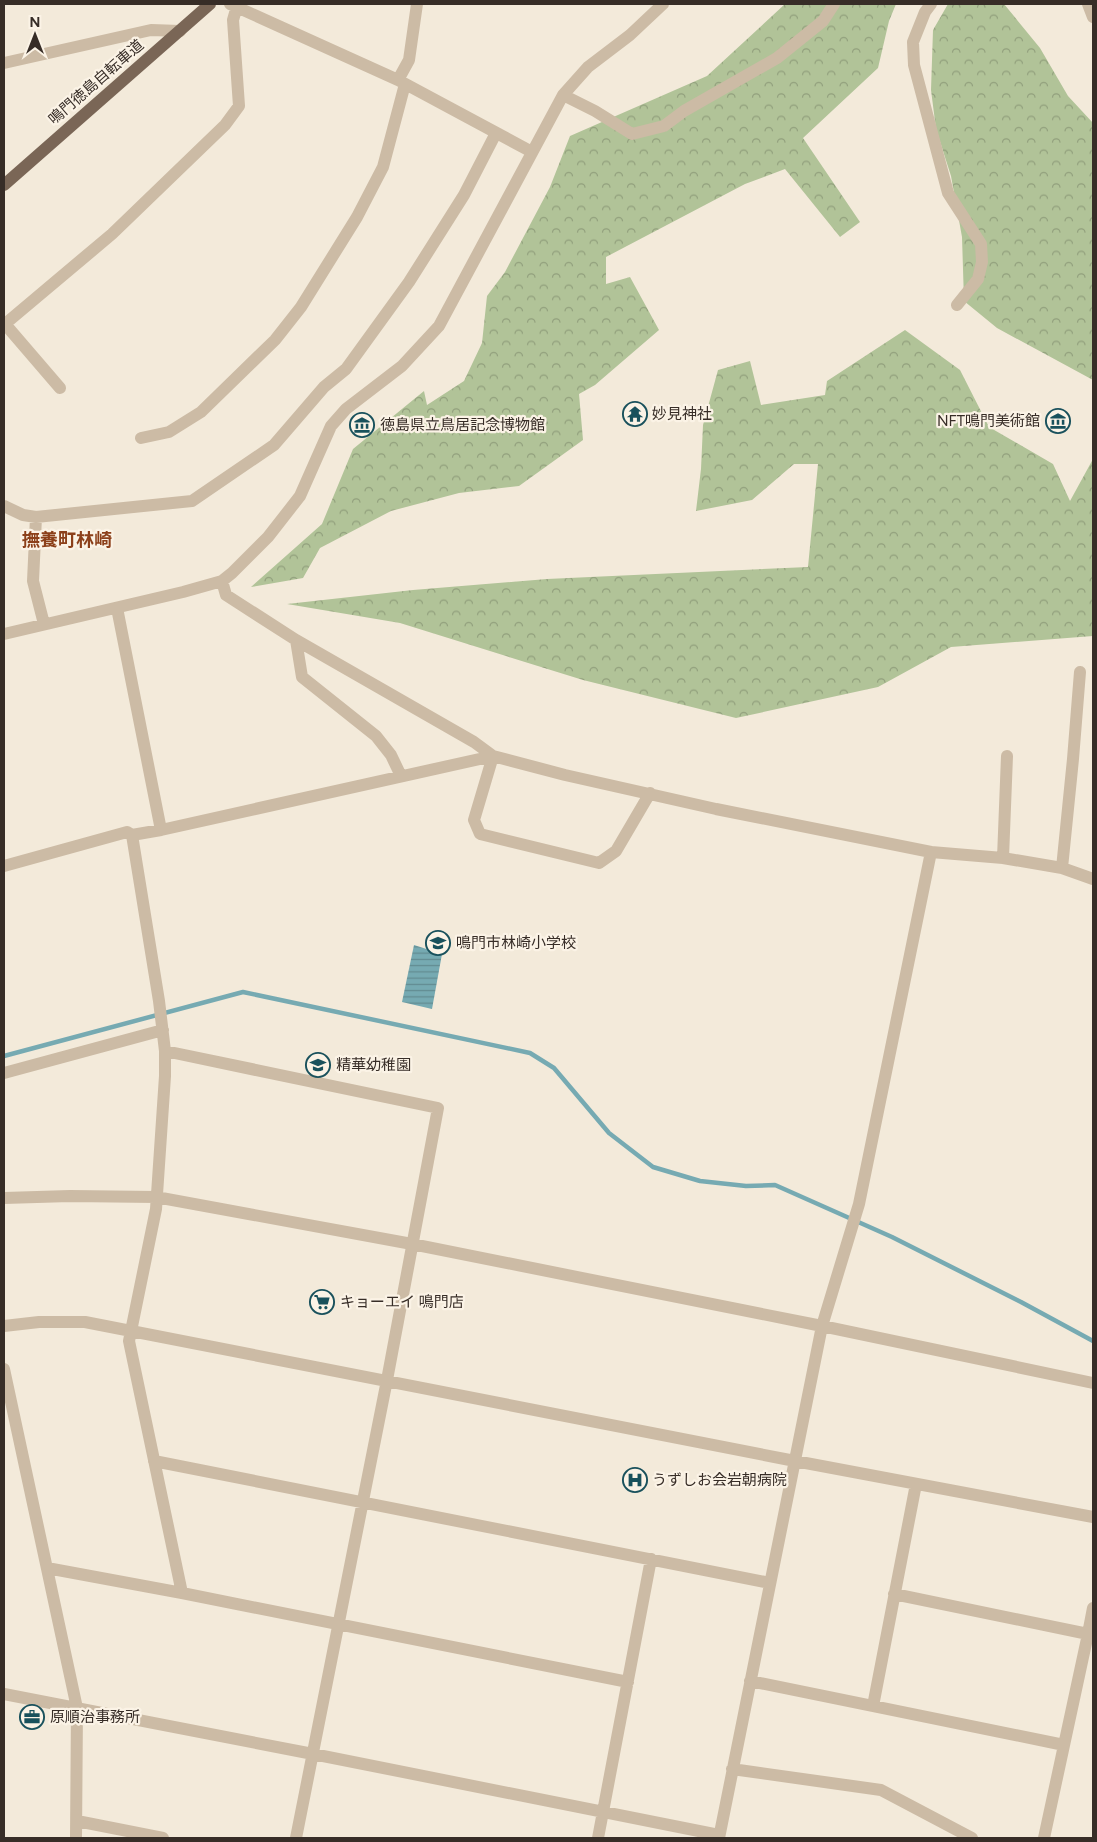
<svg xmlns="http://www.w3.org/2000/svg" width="1097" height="1842" font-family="Figtree,'Noto Sans JP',sans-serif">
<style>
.forest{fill:url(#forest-crowns)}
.water{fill:url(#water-rules)}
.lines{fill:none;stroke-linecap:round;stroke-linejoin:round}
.stream{stroke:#76aab2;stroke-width:4.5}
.minor{stroke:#ccbba5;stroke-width:12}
.major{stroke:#7a6656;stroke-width:12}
.labels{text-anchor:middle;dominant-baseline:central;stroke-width:4.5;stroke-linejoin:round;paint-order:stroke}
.street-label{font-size:15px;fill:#372d27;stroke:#fbf3e6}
.poi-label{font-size:15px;fill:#372d27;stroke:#fbf3e6;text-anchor:start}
.quarter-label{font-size:18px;font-weight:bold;fill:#8c401a;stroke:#fbf3e6}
</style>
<defs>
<pattern id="forest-crowns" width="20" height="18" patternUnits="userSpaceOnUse" patternTransform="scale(1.25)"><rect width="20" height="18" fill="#b1c398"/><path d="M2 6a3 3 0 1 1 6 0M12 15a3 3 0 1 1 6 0" fill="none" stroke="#919f7c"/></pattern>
<pattern id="water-rules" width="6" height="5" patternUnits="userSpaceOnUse" patternTransform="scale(1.25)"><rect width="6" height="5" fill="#76aab2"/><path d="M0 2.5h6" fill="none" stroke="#628b91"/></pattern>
</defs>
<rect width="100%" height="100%" fill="#f3eada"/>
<path class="forest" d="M785,4H896L889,21L878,68L803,138L860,222L840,237L785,169L745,184L606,257V284L630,277L659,330L595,385L579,394L583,440L519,486L459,493L391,511L320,548L303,578L251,587L322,524L353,449L424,391L427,405L464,381L482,343L487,296L505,272L550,187L570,136L707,76Z
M948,4H1004L1040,48L1068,96L1093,123V380L997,328L964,301L962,237L951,176L936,129L931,90L933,30Z
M905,330L960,370L989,427L1053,464L1070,501L1093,459V636L951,647L878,687L736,718L583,680L400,623L287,604L413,590L547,579L808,567L818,464H794L752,500L696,511L701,469L703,425L718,370L750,361L761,405L825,395L827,381Z"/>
<path class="water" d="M414,945L442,954L432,1009L402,1002Z"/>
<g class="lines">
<path class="stream" d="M4,1056L243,992L530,1053L554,1068L609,1133L653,1167L700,1181L746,1186L775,1185L892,1237L1021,1302L1093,1341"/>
<path class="minor" d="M230,4L398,80L532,152
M931,4L925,12L913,42L914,65L948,193L981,244L982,262L978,279L957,305
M1088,4L1093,17
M4,63L151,30L180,31
M398,80L409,60L417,4
M563,95L595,111L632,134L664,126L684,111L777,58L823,21L834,4
M60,388L5,324L112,234L225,125L239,106L233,20L237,6
M141,438L169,432L201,412L275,340L301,307L357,217L383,167L405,84
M4,506L23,515L36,517L192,501L274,445L324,387L346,369L409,282L464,195L496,133
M36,517L33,581L44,624
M222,581L226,595L296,640L474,742L493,756L565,775L716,809L931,852L1003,858L1062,868L1093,879
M117,608L161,830
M4,634L183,592L222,581L232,573L268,537L300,496L331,426L346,409L402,366L439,326L563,95L588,67L630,35L663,4
M296,640L302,677L376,736L391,755L401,776
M493,756L474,820L480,834L599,863L616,851L650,793
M132,835L159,1001L165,1051V1076L156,1209L129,1341L182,1593
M1003,858L1007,756
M4,866L127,832L132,835L161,830L493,756
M1062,868L1073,759L1080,672
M165,1051L438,1108L387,1380L296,1838
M4,1073L163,1030
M4,1198L70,1196L156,1197L412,1244L822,1326L1093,1383
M4,1326L39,1322H85L795,1461L1093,1517
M4,1369L77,1708L76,1838
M154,1461L770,1583
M47,1568L182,1593L628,1682
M894,1594L1088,1634L1093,1608
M750,1681L1064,1745
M4,1694L313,1754L719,1835
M873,1706L916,1484
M732,1769L881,1790L972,1838
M77,1821L163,1838
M598,1838L651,1559
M719,1838L822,1326L859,1204L931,852
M1044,1838L1088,1634"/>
<path class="major" d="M4,185L210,4"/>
</g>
<defs>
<symbol id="temple-ring" viewBox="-11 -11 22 22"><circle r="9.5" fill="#fbf3e6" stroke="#19515c" stroke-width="1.5"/><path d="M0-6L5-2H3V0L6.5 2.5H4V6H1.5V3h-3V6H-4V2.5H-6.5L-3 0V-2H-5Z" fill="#19515c"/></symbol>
<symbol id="museum-ring" viewBox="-11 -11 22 22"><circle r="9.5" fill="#fbf3e6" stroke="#19515c" stroke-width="1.5"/><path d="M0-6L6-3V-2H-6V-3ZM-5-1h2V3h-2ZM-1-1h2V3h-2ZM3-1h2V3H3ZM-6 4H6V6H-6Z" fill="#19515c"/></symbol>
<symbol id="school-ring" viewBox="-11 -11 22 22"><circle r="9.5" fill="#fbf3e6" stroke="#19515c" stroke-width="1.5"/><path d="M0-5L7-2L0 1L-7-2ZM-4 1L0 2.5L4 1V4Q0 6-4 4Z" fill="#19515c"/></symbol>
<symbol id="supermarket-ring" viewBox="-11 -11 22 22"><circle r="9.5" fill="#fbf3e6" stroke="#19515c" stroke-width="1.5"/><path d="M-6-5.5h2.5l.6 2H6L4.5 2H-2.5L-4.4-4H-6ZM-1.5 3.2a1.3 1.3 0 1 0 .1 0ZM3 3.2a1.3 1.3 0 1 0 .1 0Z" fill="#19515c"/></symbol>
<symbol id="hospital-ring" viewBox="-11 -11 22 22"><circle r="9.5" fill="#fbf3e6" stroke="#19515c" stroke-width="1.5"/><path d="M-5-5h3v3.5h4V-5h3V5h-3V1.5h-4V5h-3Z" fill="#19515c"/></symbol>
<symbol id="office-ring" viewBox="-11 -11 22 22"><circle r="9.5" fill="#fbf3e6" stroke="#19515c" stroke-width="1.5"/><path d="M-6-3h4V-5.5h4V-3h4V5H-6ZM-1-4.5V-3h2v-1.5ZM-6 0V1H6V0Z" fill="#19515c"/></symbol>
</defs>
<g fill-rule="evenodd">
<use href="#temple-ring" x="621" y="400" width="28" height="28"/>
<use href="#museum-ring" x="1044" y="407" width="28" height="28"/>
<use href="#museum-ring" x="348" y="411" width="28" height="28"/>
<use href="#school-ring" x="424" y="929" width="28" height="28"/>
<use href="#school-ring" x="304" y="1051" width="28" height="28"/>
<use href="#supermarket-ring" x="308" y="1288" width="28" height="28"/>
<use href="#hospital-ring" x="621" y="1466" width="28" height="28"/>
<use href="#office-ring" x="18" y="1703" width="28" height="28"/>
</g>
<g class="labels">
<g class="street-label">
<text transform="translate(96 82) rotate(-41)">鳴門徳島自転車道</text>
</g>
<g class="poi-label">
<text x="652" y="414">妙見神社</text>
<text x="1040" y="421" text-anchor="end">NFT鳴門美術館</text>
<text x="380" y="425">徳島県立鳥居記念博物館</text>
<text x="456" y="943">鳴門市林崎小学校</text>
<text x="336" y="1065">精華幼稚園</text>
<text x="340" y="1302">キョーエイ 鳴門店</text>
<text x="652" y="1480">うずしお会岩朝病院</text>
<text x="50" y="1717">原順治事務所</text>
</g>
<g class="quarter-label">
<text x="67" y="540">撫養町林崎</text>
</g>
</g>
<rect width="1097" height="1842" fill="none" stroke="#372d27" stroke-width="10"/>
<g transform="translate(35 35)" stroke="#fbf3e6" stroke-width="4" paint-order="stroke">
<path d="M0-4L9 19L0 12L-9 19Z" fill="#372d27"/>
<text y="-8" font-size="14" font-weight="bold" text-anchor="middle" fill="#372d27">N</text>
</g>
</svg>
